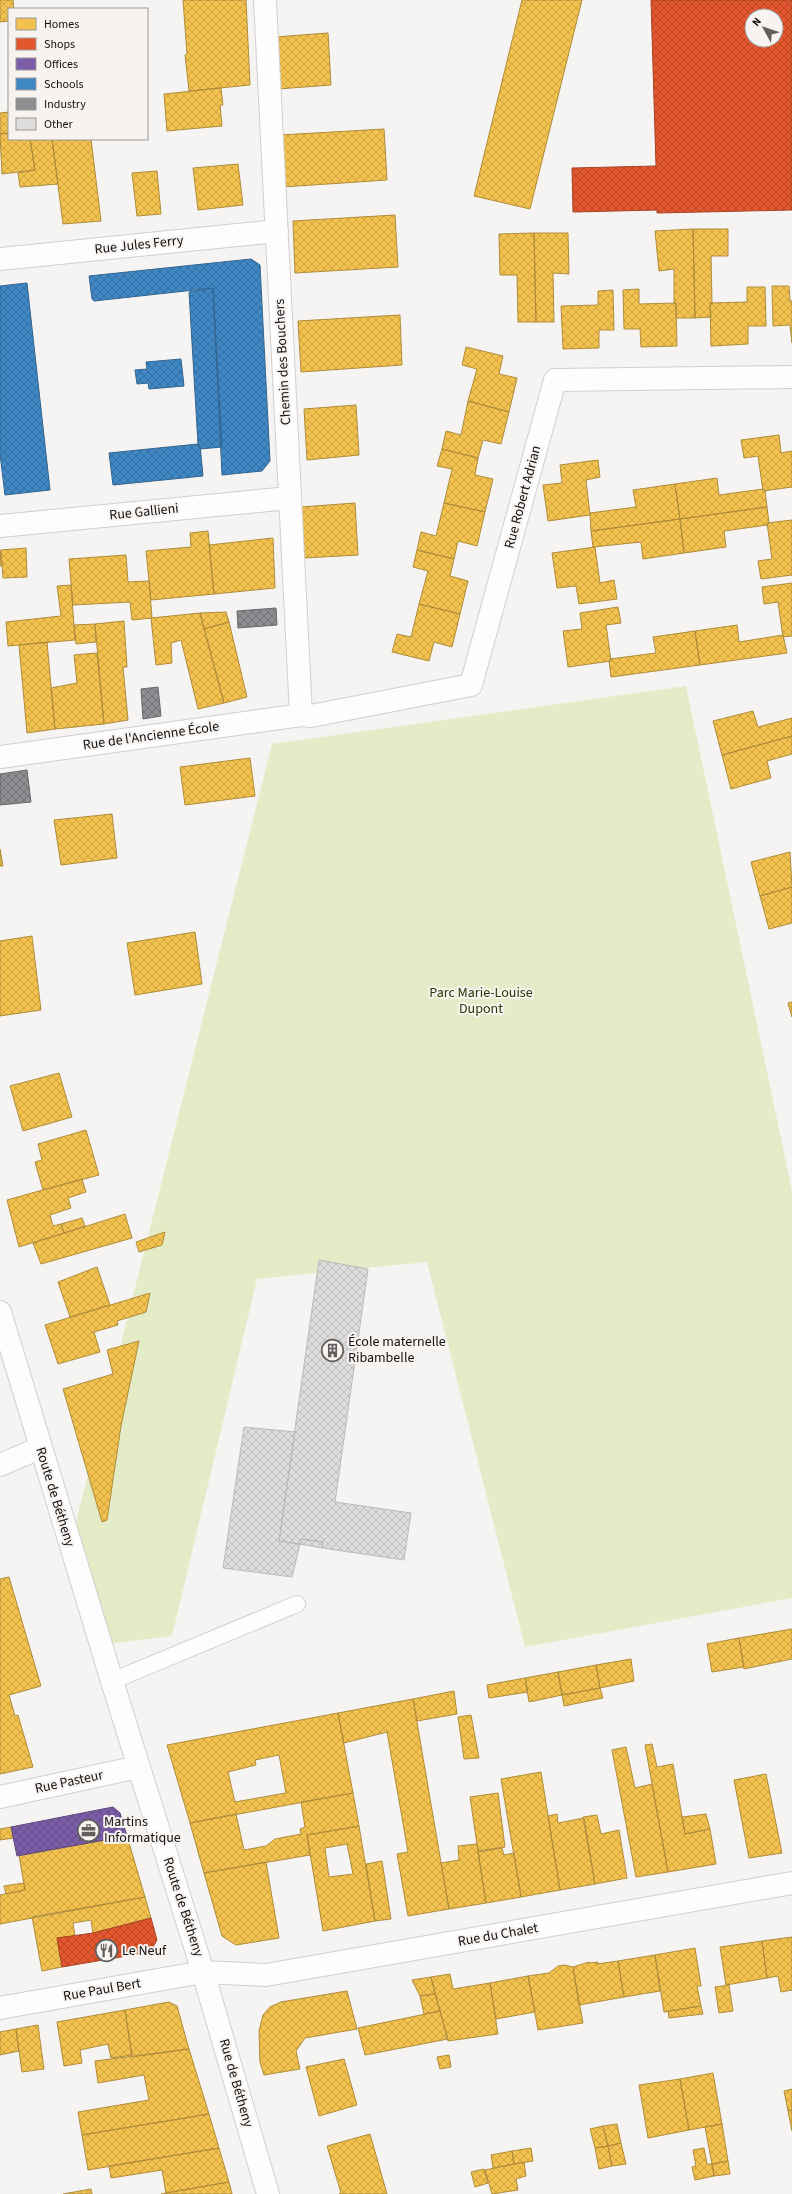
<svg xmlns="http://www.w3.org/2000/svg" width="792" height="2194" font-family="'Source Sans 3',sans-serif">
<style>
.green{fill:#e3ecc7}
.homes{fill:url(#homes-cross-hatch);stroke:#af8c3b;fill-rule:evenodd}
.shops{fill:url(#shops-cross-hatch);stroke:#a54225;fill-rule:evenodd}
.offices{fill:url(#offices-cross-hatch);stroke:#5c477a}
.schools{fill:url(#schools-cross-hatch);stroke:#32648f}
.industry{fill:url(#industry-cross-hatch);stroke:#68686b}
.building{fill:url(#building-cross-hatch);stroke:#bcbab9}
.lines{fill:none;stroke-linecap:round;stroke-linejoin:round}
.service-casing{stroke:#d0cfcd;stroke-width:18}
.minor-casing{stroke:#d0cfcd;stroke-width:24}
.secondary-casing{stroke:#d0cfcd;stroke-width:24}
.service{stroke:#fefdfd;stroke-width:16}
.minor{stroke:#fefdfd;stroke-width:22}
.secondary{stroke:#fefdfd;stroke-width:22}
.labels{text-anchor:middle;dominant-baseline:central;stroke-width:4;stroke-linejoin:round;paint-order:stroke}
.street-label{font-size:14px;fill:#121110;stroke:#f7f3f1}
.park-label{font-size:14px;fill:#2c3700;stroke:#f7f3f1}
.poi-label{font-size:14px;fill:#121110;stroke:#f7f3f1;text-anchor:start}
</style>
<defs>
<pattern id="homes-cross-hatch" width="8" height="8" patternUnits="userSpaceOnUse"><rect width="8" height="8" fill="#f2c14e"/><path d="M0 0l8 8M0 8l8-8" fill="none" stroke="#cea543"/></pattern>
<pattern id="shops-cross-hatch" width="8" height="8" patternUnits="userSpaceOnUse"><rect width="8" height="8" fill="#e4572e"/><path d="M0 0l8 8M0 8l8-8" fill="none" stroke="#b74726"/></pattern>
<pattern id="offices-cross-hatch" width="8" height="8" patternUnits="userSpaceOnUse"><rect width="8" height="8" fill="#7b5ea7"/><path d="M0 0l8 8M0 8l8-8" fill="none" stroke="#634c87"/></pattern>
<pattern id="schools-cross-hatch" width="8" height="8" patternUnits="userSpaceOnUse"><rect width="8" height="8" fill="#3f88c5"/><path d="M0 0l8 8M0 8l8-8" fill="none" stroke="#336e9f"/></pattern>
<pattern id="industry-cross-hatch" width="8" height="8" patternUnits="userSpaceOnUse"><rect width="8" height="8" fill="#8d8d92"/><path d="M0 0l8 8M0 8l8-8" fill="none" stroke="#727276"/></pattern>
<pattern id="building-cross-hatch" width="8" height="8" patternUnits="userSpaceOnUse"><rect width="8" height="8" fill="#dedddb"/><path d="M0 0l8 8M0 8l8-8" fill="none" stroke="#bdbdbb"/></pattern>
</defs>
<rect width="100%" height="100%" fill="#f6f4f2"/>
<path class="green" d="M686,686L792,1191V1598L525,1647L427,1262L257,1279L172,1636L101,1645L70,1546L272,744Z"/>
<path class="homes" d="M0,0H13L14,9H9V21L0,22Z
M183,0H246L250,85L189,91L185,55L187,54Z
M522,0H582L530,209L474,196Z
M328,33L331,85L278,89L275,37Z
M221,88L223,105H220L222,126L167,131L164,94Z
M9,112V133L0,134V113Z
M384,129L387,180L283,187L280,135Z
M9,133V139H30L35,170L2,174L0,134Z
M30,139H52L58,184L20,187L18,173L35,170Z
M52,139H91L101,221L63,224Z
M238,164L243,205L198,210L193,168Z
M157,171L161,214L137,216L132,173Z
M395,215L398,267L295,273L293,221Z
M693,229H728V256H711L712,303H710L711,317L695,318Z
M693,229L695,318H676V303L674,304V269L659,271L655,231Z
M534,233H568L569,274L553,273L554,322H536Z
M534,233L536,322H518L517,275H500L499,234Z
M772,286H789L790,301H792V343L790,325L773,326Z
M747,287H765L766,326H748V344L711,346L710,303L747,302Z
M639,289V304L676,303L677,346L641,347L640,329H624L623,290Z
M613,290L614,330H599V348L563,349L561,306L598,305V291Z
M400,315L402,365L301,372L298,321Z
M466,347L503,356L499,374L517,378L509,412L468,401L477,369L462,365Z
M468,401L509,412L501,444L483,440L478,458L442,449L446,431L461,435Z
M356,405L359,455L307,460L304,409Z
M779,435L781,453L792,451V487L763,491L758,456L744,458L741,440Z
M442,449L478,458L475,475L493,479L485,512L444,503L452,469L437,466Z
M598,460L600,477L586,480L590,515L548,521L543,485L562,483L560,465Z
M717,478L719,495L763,489L765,490L767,507L680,519L675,484Z
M675,484L680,519L591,531L590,513L636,507L633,490Z
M355,503L358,555L304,558L301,507Z
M444,503L485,512L477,546L458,541L454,559L417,550L421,532L436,536Z
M767,507L769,523L767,525L724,531L726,547L684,553L680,519Z
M680,519L684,553L643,559L641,542L593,547L591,531Z
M792,520V575L761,579L758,561L772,559L767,523Z
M208,531L214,594L151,600L146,551L191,547L190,533Z
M273,538L275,588L214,594L209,545Z
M595,547L600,583L614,580L617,599L579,604L576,586L557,588L552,553Z
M26,548L27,577L3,578L1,550Z
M0,550L2,566H0Z
M417,550L454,559L450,576L468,581L460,614L419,604L428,571L413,567Z
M126,555L128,582L149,581L152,618L132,620L130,602L73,605L69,559Z
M792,583V636L783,637L778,602L764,604L762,587Z
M71,585L75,640L8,646L6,622L61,616L57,586Z
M419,604L460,614L452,647L434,642L429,661L392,652L397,634L411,637Z
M618,607L621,623L606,625L611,661L568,667L563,631L582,629L580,613Z
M226,612L229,622L204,629L200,613Z
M200,613L224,703L198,709L181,640L171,643L172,663L156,665L151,618Z
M124,621L127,667H123L128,720L104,724L95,624Z
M229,622L247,697L224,703L204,629Z
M95,624L96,642L76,644L74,625Z
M737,625L739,642L783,635L787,653L700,665L695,631Z
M695,631L700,665L611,677L609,661L610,659L656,653L653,637Z
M47,642L55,729L27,733L19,645Z
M97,653L104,724L55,729L51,688L77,683L74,655Z
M753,711L758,727L792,718V736L722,755L713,721Z
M792,736V754L767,761L771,778L731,789L722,755Z
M250,758L255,796L185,805L180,767Z
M112,814L117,858L61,865L54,820Z
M0,849L3,866H0Z
M790,852L792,887L760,896L751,862Z
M792,887V923L769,929L760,896Z
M195,932L202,984L135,995L127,943Z
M32,936L41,1010L0,1016V941Z
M792,1002V1017L788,1003Z
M59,1073L72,1117L23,1131L10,1086Z
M86,1130L99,1175L43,1190L35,1162L42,1160L38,1144Z
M82,1179L86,1192L68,1198L71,1208L50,1215L53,1226L61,1224L64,1233L19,1247L7,1200Z
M125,1214L132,1238L41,1264L33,1243Z
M82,1218L85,1226L64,1233L61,1224Z
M165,1232L162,1245L139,1252L136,1242Z
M97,1267L110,1305L70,1317L58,1282Z
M150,1293L146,1312L117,1321L118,1325L94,1332L100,1352L58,1364L45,1325Z
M139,1341L121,1426L107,1520L102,1522L63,1389L113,1374L107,1350Z
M9,1577L41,1686L9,1695L15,1716L18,1715L33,1767L0,1774V1579Z
M792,1629V1659L744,1669L739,1638Z
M739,1638L744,1667L712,1672L707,1644Z
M631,1659L634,1681L600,1688L596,1665Z
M596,1665L600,1688L562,1695L558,1672Z
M558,1672L562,1695L529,1702L525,1678Z
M525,1678L528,1692L489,1698L487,1685Z
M600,1688L603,1698L564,1706L562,1695Z
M454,1691L457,1714L417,1721L413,1699Z
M413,1699L449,1909L408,1916L397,1854L408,1852L387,1732L344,1743L338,1713Z
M338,1713L353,1793L190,1823L167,1745ZM279,1755L286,1793L235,1802L228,1772L256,1765L255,1760Z
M471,1715L479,1758L464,1759L458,1717Z
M652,1744L657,1767L673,1764L685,1834L710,1829L716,1864L668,1872L645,1745Z
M626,1747L635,1788L652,1784L668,1872L636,1877L612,1750Z
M541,1772L560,1890L521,1897L501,1779Z
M766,1774L782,1853L749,1858L734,1780Z
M353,1793L359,1826L307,1835L310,1855L204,1873L190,1823L236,1814L244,1850L266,1846L275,1839L301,1834L300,1829L305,1827L301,1802Z
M498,1793L505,1847L478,1851L470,1797Z
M557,1814L558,1823L584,1818L595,1884L560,1890L548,1816Z
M706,1814L710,1829L685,1834L682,1817Z
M597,1815L601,1834L619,1830L627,1878L595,1884L583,1817Z
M359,1826L375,1921L323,1931L307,1835ZM347,1844L353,1874L329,1877L325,1848Z
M11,1827L14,1838L0,1840V1829Z
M127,1836L145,1897L0,1924V1895L25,1890L19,1855Z
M477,1844L486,1903L449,1909L441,1863L459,1860L458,1846Z
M502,1848L504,1855L514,1853L521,1897L486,1903L478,1852Z
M382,1861L391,1919L375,1921L366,1864Z
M266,1862L279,1938L236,1945L222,1936L204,1873Z
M24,1883L25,1890L6,1894L4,1886Z
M145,1897L151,1918L93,1933L91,1920L73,1923L75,1936L57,1938L62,1967L42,1971L32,1917Z
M792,1937V1990L781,1992L778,1976L767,1978L762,1941Z
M762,1941L767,1978L726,1985L720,1947Z
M695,1948L701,1986H697L701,2006L664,2012L655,1955Z
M655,1955L660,1991L624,1997L618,1961Z
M618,1961L624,1997L579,2005L573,1967L589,1962V1963L598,1962L597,1964Z
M565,1965L573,1967L583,2023L538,2030L528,1976L549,1973L558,1966Z
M450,1974L453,1989L490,1983L498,2034L448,2041L431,1977Z
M528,1976L535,2012L496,2019L490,1983Z
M431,1977L435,1994L420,1996L412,1980Z
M729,1985L733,2011L719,2013L715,1987Z
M347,1991L357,2029L305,2038L296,2051L300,2069L264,2075L260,2062L259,2031L263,2015L270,2007L281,2002Z
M435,1994L440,2011L424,2014L420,1996Z
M169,2002L177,2006L189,2049L132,2057L125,2010Z
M701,2006L703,2014L669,2018L668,2011Z
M125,2010L132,2055L111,2058L108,2044L80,2050L82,2063L64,2066L57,2022Z
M440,2011L448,2039L365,2055L358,2028Z
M38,2025L44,2069L22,2072L16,2029Z
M16,2029L19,2051L0,2055V2032Z
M189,2049L209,2114L82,2135L78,2112L149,2100L144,2075L98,2083L95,2061Z
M449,2055L451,2067L440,2069L437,2057Z
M344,2059L357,2105L319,2116L306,2067Z
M713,2073L722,2124L689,2130L680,2079Z
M680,2079L689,2130L648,2138L639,2085Z
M792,2089V2110L788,2111L784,2091Z
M792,2110V2131L788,2111Z
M209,2114L219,2148L88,2170L82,2135Z
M617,2124L621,2143L608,2146L603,2126Z
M722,2124L728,2161L712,2164L705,2127Z
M603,2126L608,2146L595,2148L590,2129Z
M370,2134L387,2194H339L341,2193L327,2146Z
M621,2143L626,2164L612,2166L608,2146Z
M608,2146L612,2166L599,2169L595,2148Z
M219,2148L229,2182L166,2193L162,2170L111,2178L109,2166Z
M531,2148L533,2161L514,2164L512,2151Z
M704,2148L707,2164H712L714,2176L695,2180L692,2167L696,2166L693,2150Z
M512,2151L514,2164L493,2168L491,2155Z
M728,2161L730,2174L714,2176L712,2164Z
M524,2162L526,2176L516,2179L518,2190L492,2194L485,2170Z
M484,2169L488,2183L475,2187L471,2172Z
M229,2182L232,2194H161L166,2193Z
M91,2189L92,2194H63Z"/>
<path class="shops" d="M651,0H792V210L657,213V210L573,212L572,168L656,166ZM752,16H776V40H752Z
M151,1918L157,1940L150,1952L62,1967L57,1938L93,1933Z"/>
<path class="offices" d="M113,1807L120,1813L127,1836L17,1856L11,1827Z"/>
<path class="schools" d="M251,259L260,265L270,461L262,471L222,475L213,288L94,301L92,299L89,276Z
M27,283L50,490L5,495L0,454V286Z
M213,288L222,447L200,449L198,444L189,292Z
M181,359L184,386L149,389L148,383L137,384L135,370L147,369L146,362Z
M198,444L200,445L203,476L113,485L109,453Z"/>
<path class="industry" d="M276,608L277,625L238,628L237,611Z
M158,687L161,716L143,719L141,689Z
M27,770L31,802L0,805V774Z"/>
<path class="building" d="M319,1260L368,1269L335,1502L411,1513L404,1560L322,1548L323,1542L301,1539L300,1544L279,1541Z
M244,1427L295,1432L279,1541L300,1544L292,1577L223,1568Z
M301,1539L323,1542L322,1548L300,1544Z"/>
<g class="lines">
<defs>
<path id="service" d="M112,1681L297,1604"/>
<path id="minor" d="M265,0L301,715L311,716L471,685L555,380L792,377
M0,259L277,231
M0,526L289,498
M0,757L301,715
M0,1465L40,1448
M0,1797L138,1767
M0,2008L203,1972L266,1975L792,1883"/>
<path id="secondary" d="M0,1312L112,1681L203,1972L268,2194"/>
</defs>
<use href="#service" class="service-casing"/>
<use href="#minor" class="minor-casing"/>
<use href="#secondary" class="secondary-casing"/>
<use href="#service" class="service"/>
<use href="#minor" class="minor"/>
<use href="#secondary" class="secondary"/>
</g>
<defs>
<symbol id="building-ring" viewBox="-11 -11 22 22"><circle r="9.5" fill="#f7f3f1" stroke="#62605f" stroke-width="1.5"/><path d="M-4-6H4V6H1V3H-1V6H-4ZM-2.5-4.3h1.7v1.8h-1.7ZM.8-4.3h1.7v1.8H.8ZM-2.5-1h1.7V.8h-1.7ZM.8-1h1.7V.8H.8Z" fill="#62605f"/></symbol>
<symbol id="office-ring" viewBox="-11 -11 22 22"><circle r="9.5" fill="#f7f3f1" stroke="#62605f" stroke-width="1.5"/><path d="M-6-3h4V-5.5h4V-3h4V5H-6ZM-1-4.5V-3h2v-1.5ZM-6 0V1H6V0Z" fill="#62605f"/></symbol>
<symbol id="restaurant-ring" viewBox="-11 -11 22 22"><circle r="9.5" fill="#f7f3f1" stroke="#62605f" stroke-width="1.5"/><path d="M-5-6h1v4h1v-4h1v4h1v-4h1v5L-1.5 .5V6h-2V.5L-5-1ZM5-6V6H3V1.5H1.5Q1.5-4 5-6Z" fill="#62605f"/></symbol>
</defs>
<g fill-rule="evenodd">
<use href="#building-ring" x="320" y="1338" width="25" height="25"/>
<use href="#office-ring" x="76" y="1818" width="25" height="25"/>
<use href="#restaurant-ring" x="94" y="1938" width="25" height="25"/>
</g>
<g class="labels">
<g class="street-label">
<text transform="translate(139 245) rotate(-6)">Rue Jules Ferry</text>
<text transform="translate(283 362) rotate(-93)">Chemin des Bouchers</text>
<text transform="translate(523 497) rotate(-75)">Rue Robert Adrian</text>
<text transform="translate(144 512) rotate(-6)">Rue Gallieni</text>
<text transform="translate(151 736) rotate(-8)">Rue de l'Ancienne École</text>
<text transform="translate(55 1497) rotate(73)">Route de Bétheny</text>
<text transform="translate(69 1782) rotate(-12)">Rue Pasteur</text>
<text transform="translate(183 1907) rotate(72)">Route de Bétheny</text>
<text transform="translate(498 1935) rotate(-10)">Rue du Chalet</text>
<text transform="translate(102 1990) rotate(-10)">Rue Paul Bert</text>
<text transform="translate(236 2083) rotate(74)">Rue de Bétheny</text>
</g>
<g class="park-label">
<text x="481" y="993">Parc Marie-Louise<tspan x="481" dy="16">Dupont</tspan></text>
</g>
<g class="poi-label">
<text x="348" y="1342">École maternelle<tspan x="348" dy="16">Ribambelle</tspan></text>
<text x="104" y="1822">Martins<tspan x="104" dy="16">Informatique</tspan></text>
<text x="122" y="1951">Le Neuf</text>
</g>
</g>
<rect x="8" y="8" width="140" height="132" fill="#f7f3f1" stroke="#9b9997"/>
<rect x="16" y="18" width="20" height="12" fill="#f2c14e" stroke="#9b9997"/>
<text x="44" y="28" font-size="12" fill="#121110">Homes</text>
<rect x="16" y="38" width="20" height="12" fill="#e4572e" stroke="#9b9997"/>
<text x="44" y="48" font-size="12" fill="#121110">Shops</text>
<rect x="16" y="58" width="20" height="12" fill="#7b5ea7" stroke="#9b9997"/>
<text x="44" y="68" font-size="12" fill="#121110">Offices</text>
<rect x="16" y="78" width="20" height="12" fill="#3f88c5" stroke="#9b9997"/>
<text x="44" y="88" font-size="12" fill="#121110">Schools</text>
<rect x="16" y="98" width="20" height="12" fill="#8d8d92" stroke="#9b9997"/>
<text x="44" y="108" font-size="12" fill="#121110">Industry</text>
<rect x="16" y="118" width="20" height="12" fill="#dedddb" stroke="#9b9997"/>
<text x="44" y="128" font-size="12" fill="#121110">Other</text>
<g transform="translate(764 28) rotate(310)"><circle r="19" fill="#f7f3f1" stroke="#9b9997"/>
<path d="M0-3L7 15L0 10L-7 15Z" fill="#62605f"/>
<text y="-6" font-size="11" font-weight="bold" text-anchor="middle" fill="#121110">N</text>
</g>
</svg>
